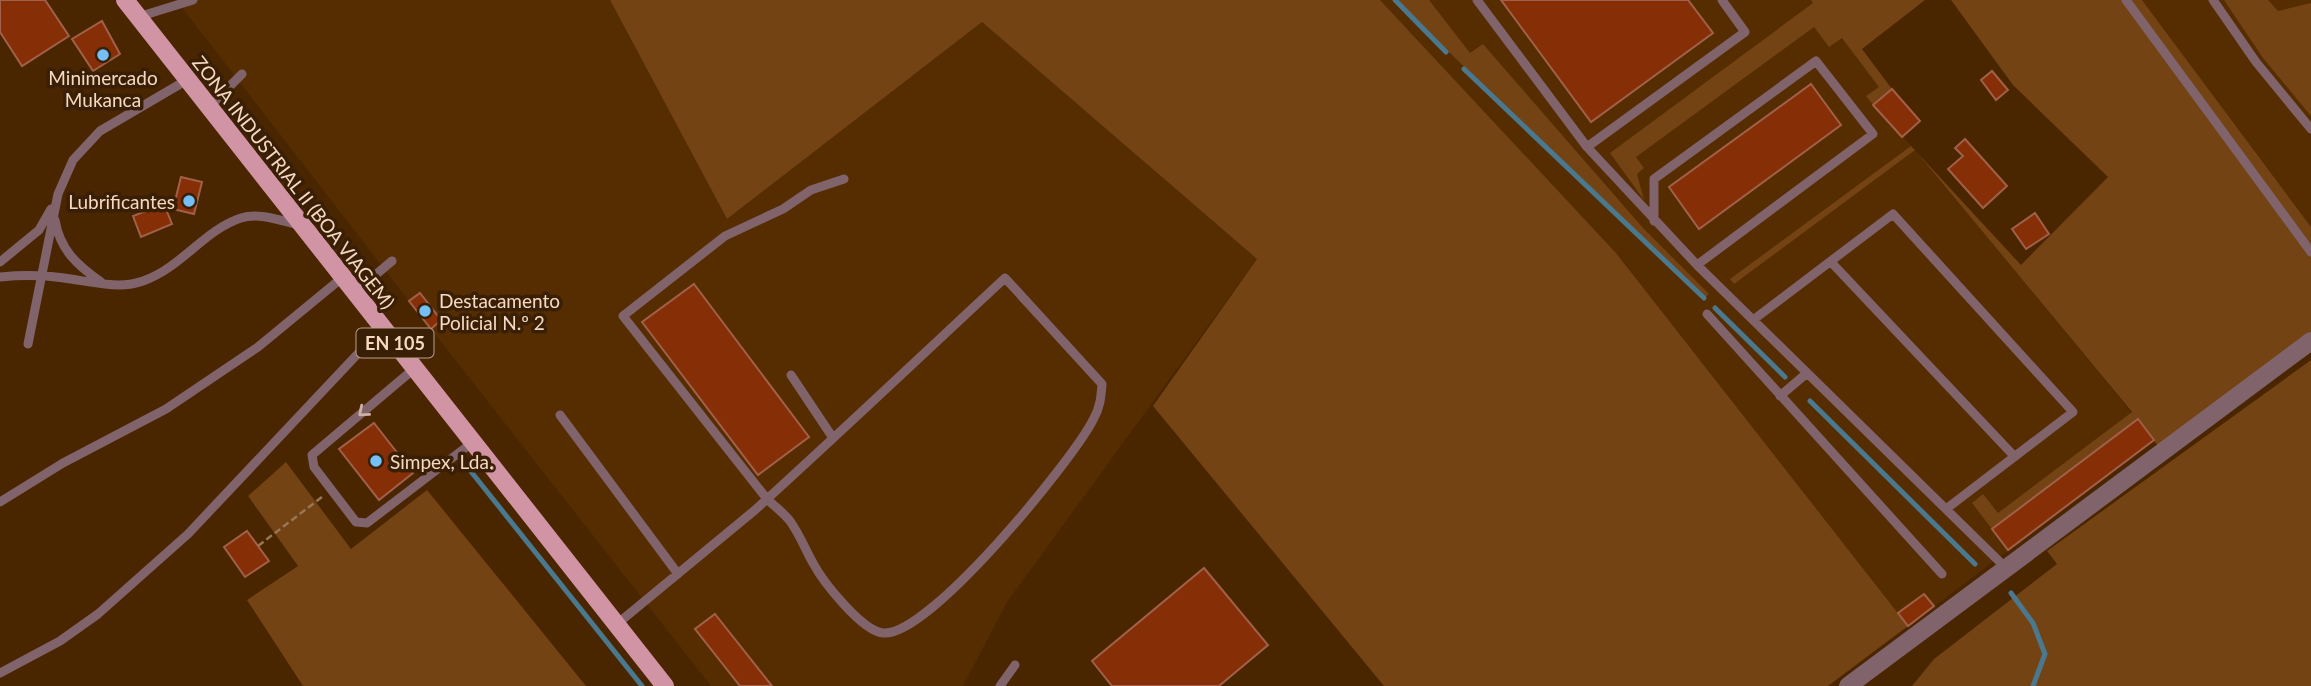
<svg xmlns="http://www.w3.org/2000/svg" width="2311" height="686" font-family="Lato,sans-serif">
<style>
.built{fill:#562d00}
.green{fill:#734313}
.lines{fill:none;stroke-linecap:round;stroke-linejoin:round}
.stream{stroke:#4a798f;stroke-width:5}
.building{fill:#862f07;stroke:#a06049;stroke-width:2}
.path{stroke:#977657;stroke-width:2.5;stroke-dasharray:7 3.5;stroke-linecap:butt}
.lane{stroke:#81636b;stroke-width:9}
.street{stroke:#81636b;stroke-width:18}
.primary{stroke:#d194a5;stroke-width:18}
.oneway{stroke:#cdb0a4}
.poi-dot{fill:#74c0f6;stroke:#381f06;stroke-width:2.5}
.labels{text-anchor:middle;dominant-baseline:central;stroke-width:7;stroke-linejoin:round;paint-order:stroke}
.shield{fill:#381f06;stroke:#bda18a;stroke-width:2}
.shield-label{font-size:18px;font-weight:bold;fill:#f6d9c2}
.poi-label{font-size:19px;fill:#f6d9c2;stroke:#381f06;text-anchor:start}
.street-label{font-size:19px;fill:#f6d9c2;stroke:#381f06}
</style>
<rect width="100%" height="100%" fill="#492500"/>
<path class="built" d="M176,0H610L727,219L982,22L1257,259L1007,602L963,686H711L431,329L441,320L420,293L409,301Z
M1380,0H1825L1892,89L1874,105L1924,160L2154,440L1908,626L1616,253Z
M2142,0H2311V227Z"/>
<path class="green" d="M610,0H1380L1616,253L1908,626L1828,686H1384L1153,406L1257,259L982,22L727,219Z
M1395,0H1429L1470,53L1483,44L1643,228L1709,294L1704,298Z
M1811,0H1925L1862,49L1892,89L1873,105L1866,96L1879,87L1842,38L1829,47L1814,27L1636,157L1644,168L1637,174L1644,200L1610,153L1813,3Z
M1951,0H2142L2311,227V341L2162,451L2137,419L1992,529L1972,503L1983,494L1998,513L2132,412L1915,150L1734,284L1730,279L1911,146L2021,265L2108,177L2013,85Z
M2224,0H2268L2278,11L2311,3V116L2263,58Z
M2311,360V686H1912L1934,659L2057,564L2047,551Z
M286,462L351,549L427,490L586,686H303L247,600L298,566L248,496Z"/>
<g class="lines">
<path class="stream" d="M1395,0L1446,52
M1464,69L1704,298
M1715,308L1785,377
M1810,401L1975,564
M465,464L642,686
M2011,593L2033,623L2045,654L2033,686"/>
</g>
<path class="building" d="M0,0H45L69,36L22,66L0,32Z
M1501,0H1688L1713,33L1591,122Z
M102,21L120,54L93,71L72,39Z
M1992,71L2008,90L1996,100L1981,80Z
M1811,84L1841,125L1699,229L1669,187Z
M1892,89L1920,121L1902,137L1873,105Z
M1965,139L2007,186L1983,208L1948,169L1963,156L1955,148Z
M181,177L202,182L194,214L173,209Z
M164,204L172,224L141,237L133,216Z
M2035,213L2049,234L2026,249L2012,229Z
M694,284L809,437L758,475L642,322Z
M420,293L441,320L431,329L409,301Z
M2138,419L2154,440L2008,550L1992,529Z
M374,423L413,473L379,500L339,449Z
M247,531L269,561L245,577L224,547Z
M1204,568L1268,645L1219,686H1112L1092,661Z
M1924,594L1934,606L1908,626L1898,613Z
M715,614L772,686H740L695,629Z"/>
<g class="lines">
<path class="path" d="M258,546L322,497"/>
<path class="lane" d="M1477,0L1587,147L1745,32L1722,0
M2126,0L2311,252
M2213,0L2256,62L2311,129
M138,17L193,0
M209,107L242,74
M1587,147L1697,265L2006,568
M55,220C60,250 77,265 101,282
M1654,221V179L1816,61L1873,134L1697,265
M0,262L39,230L51,209
M1831,262L2014,456
M0,277C21,275 43,275 64,278C88,281 119,290 143,281C181,268 204,230 241,218C259,212 282,221 299,225
M355,292L392,261
M1707,314L1942,574
M1753,320L1893,214L2073,412L1946,509
M28,344L58,194L73,160L100,131L187,80
M415,368L312,455L314,467L356,522L367,523L473,442
M791,375L833,438
M1780,396L1807,373
M560,415L678,574
M0,502L63,463L166,409L258,347L343,277
M617,624L755,510C839,434 922,355 1005,278L1102,384C1101,398 1100,408 1093,420C1072,461 928,638 883,633C862,631 823,582 813,563C805,549 800,535 790,521C784,513 774,506 767,499L623,316L725,236L783,209L811,190L844,179
M0,673L60,641L98,614L188,534L383,327
M1000,686L1015,665"/>
<path class="street" d="M1848,686L2311,341"/>
<path class="primary" d="M125,0L665,686"/>
</g>
<defs><path id="oneway-chevron" d="M-2-3.5L2.5 0L-2 3.5" fill="none" stroke-width="1.6" stroke-linecap="round" stroke-linejoin="round" transform="scale(1.75)"/></defs>
<use class="oneway" href="#oneway-chevron" transform="translate(363 412) rotate(140)"/>
<g class="poi-dot">
<circle cx="103" cy="55" r="7"/>
<circle cx="189" cy="201" r="7"/>
<circle cx="425" cy="311" r="7"/>
<circle cx="376" cy="461" r="7"/>
</g>
<g class="labels">
<rect class="shield" x="356.5" y="328.5" width="77" height="29" rx="5"/>
<g class="shield-label">
<text x="395" y="343">EN 105</text>
</g>
<g class="poi-label">
<text x="103" y="77" text-anchor="middle">Minimercado<tspan x="103" dy="22">Mukanca</tspan></text>
<text x="175" y="201" text-anchor="end">Lubrificantes</text>
<text x="439" y="300">Destacamento<tspan x="439" dy="22">Policial N.º 2</tspan></text>
<text x="390" y="461">Simpex, Lda.</text>
</g>
<g class="street-label">
<text transform="translate(294 182) rotate(52)">ZONA INDUSTRIAL II (BOA VIAGEM)</text>
</g>
</g>
</svg>
